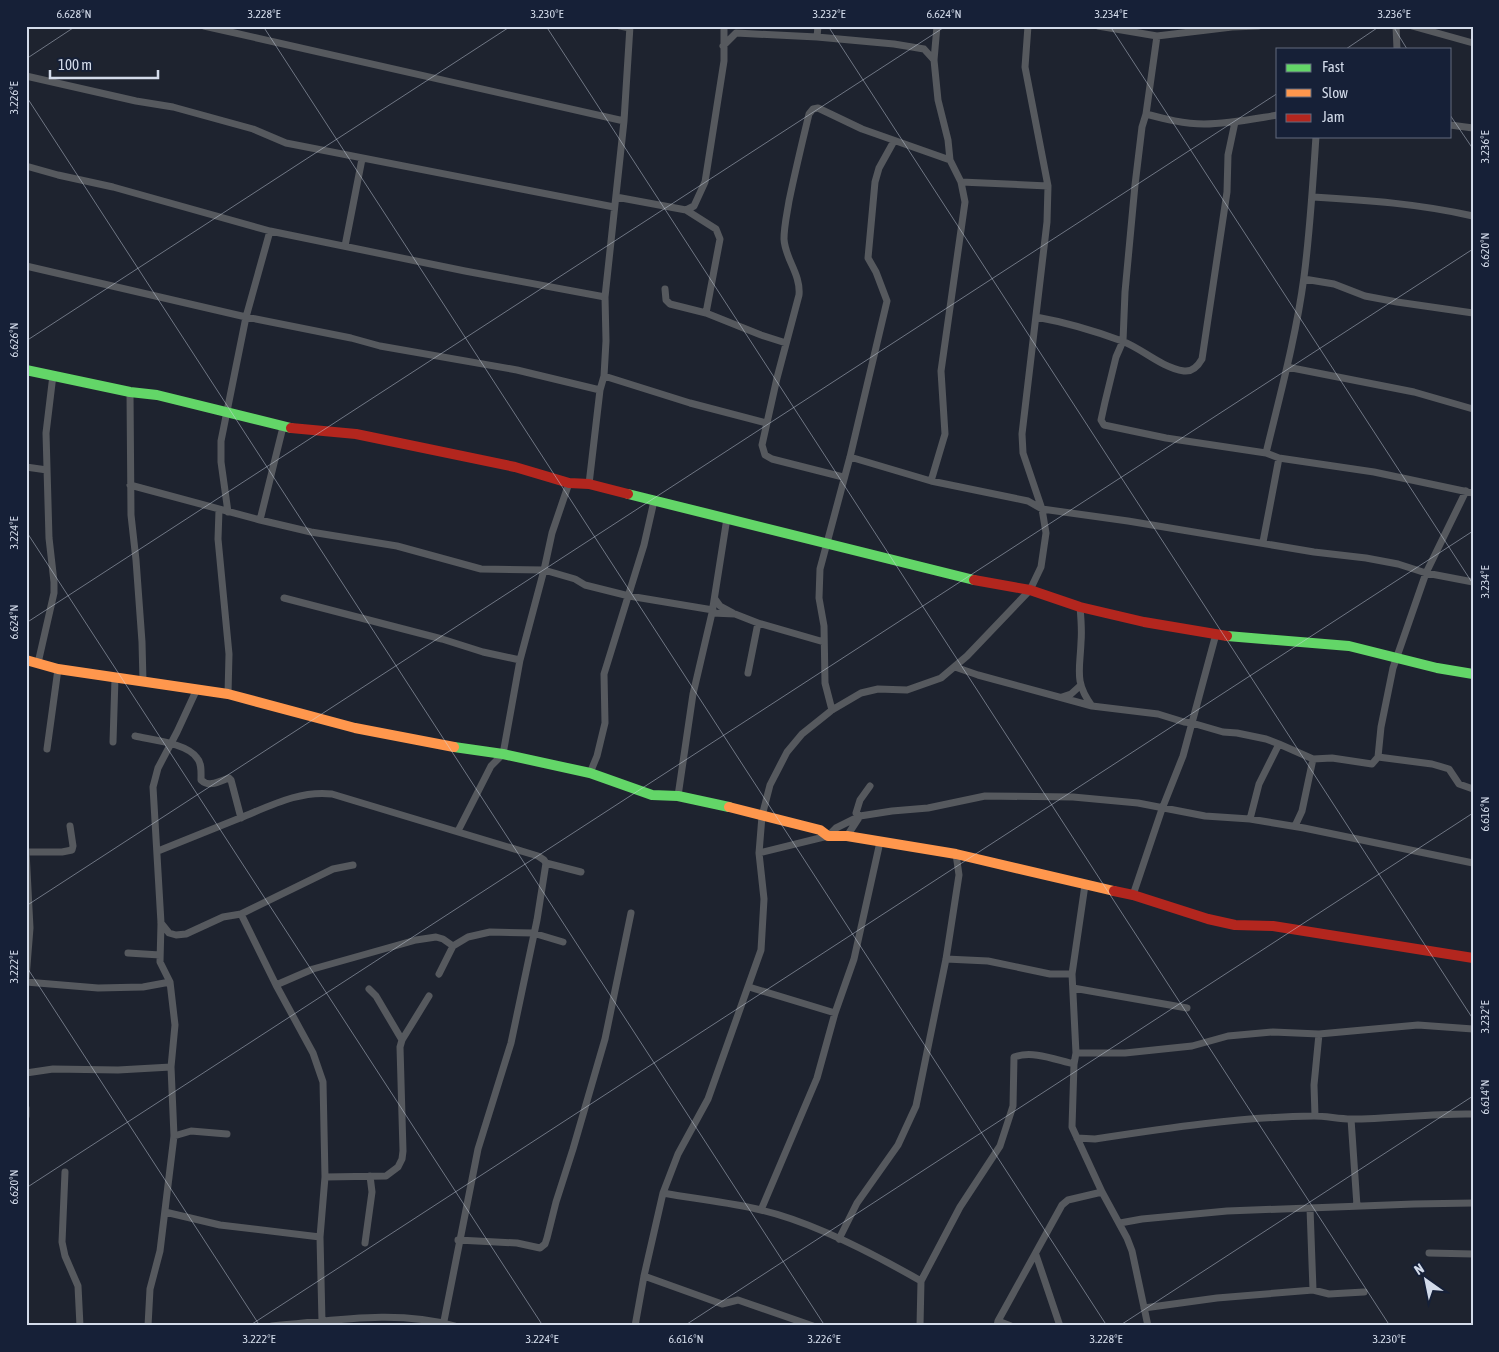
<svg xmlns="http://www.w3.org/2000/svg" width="1499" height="1352" font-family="'Asap Condensed',sans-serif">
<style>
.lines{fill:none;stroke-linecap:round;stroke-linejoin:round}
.street{stroke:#56595e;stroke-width:7}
.fast{stroke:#63d668;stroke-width:10}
.slow{stroke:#ff974d;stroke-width:10}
.jam{stroke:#b3261e;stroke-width:10}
.ticks{fill:none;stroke:#d3dbea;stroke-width:1;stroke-opacity:0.45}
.neatline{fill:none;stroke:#d3dbea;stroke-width:2}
.ticks-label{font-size:12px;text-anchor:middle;fill:#d3dbea}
</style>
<rect width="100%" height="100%" fill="#1e232f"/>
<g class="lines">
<path class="street" d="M204,26L624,121
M620,26L630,28
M1098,26L1157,36L1232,27L1259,26
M1396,26L1397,49
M1412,26L1473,43
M1157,36L1146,114L1142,127L1135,185L1125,292L1123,341L1116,357L1105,402L1101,420L1104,425L1166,438L1266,453L1279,458L1374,472L1473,493
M817,37L818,26
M723,46L736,33L817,37L894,44L924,49L934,60
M26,76L136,101L173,107L253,129L286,143L614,207
M1146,114C1165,119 1184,124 1204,124C1229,124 1253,119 1278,115
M1450,125L1473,128
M26,166L58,175L113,187L270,231L465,271L605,297
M961,182L1048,186
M616,197L686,210L716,229L720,239L706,313
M1313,197C1367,200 1420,204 1473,216
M686,210L694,206L705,182L724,61V26
M345,246L362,159
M26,266L246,317L351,338L380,346L517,370L600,390
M1304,279L1334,284L1365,296L1397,302L1473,313
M665,289L666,300L670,304L706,313L761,335L786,343
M1036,317C1064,322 1095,331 1122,341C1143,349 1160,367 1184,371C1192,372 1198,366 1202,359L1227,192L1228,155L1235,122
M1287,367L1414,392L1473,409
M604,376L690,403L766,423
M130,392L131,515L136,560L142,642L143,682
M1266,453C1280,395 1296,337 1304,277C1310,231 1313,183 1316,136
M850,457L931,481L1028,501L1042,509L1128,521L1314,552L1366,558L1398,564L1426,573L1473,582
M26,467L47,470
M843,477L772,459L765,455L762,445L777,378L799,295C801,274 785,259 784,239C784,226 787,214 789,201C795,172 802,143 809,114L813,109L818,108L862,129L950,160
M931,481L945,434L941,371L965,202L961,182L950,160L948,140L938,100L934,60L937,26
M589,484L600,390L604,376L606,341L605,297L624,121L630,26
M130,485L260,520L311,532L397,546L481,569L544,570L575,579L585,585L629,596L713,610
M219,510L218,539L229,654L228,694
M228,512L221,462V441L246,317L270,231
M260,520L283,427
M1263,542L1279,458
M284,598L442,639L483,652L520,660
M715,599L720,606L733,613
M1080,607C1081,618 1082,631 1081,642C1080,670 1074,682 1092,706L1158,714L1184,722L1192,723L1223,732L1237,733L1266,739L1279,744L1259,784L1250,819
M712,613L735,614L758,623L824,642
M38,663L54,593V582L49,538L46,433L53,375
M955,667L978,675L1092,706
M748,673L758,623
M1062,697L1071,694L1081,685
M832,710L825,683L824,626L819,598L820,569L850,457L887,301L876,272L868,258L875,182L879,168L894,141
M135,736C152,740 187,743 197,758C202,763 201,773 201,780C209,788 220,781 229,778L231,780L241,818
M113,742L115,678
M1279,744L1313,759L1332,758L1372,764L1378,757L1432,764L1449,769L1459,784L1473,789
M47,749L58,669
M1378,757L1381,727L1393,668L1426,573L1466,491
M590,773L597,756L605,723L604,674L644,545L654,501
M678,796L693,694L712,613L727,518
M1295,826L1302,811L1313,759
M458,831L491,766L503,754L520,660L544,570L552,533L569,483
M847,836L860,816L856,813L860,800L870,786
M26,851L30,928L26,978
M158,851C185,840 213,829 240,818C270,806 300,790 332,794L538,856L544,860L546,863L537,920L511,1043L478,1149L443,1326
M26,852H62L72,850L73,846L70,826
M759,853L828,836L836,828L860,816L892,811L928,808L985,796L1073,797L1138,803L1205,816L1250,819L1304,828L1473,863
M546,863L581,872
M1085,885L1072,974L1076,1053L1074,1064L1072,1127L1102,1192L1127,1238L1132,1251L1148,1326
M1133,895L1162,809L1183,756L1216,634
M241,914L276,985L313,1053L323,1082L325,1177L320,1237L322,1322
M161,923L169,933L176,935L186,934L223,917L241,914L333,869L353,865
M128,953L160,955
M946,959L988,961L1050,974H1072
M439,974L453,946L468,937L490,932L533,933L563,942
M26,982L98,988L143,987L170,982
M276,985L313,969L416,940L436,937L443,939L453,946
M749,987L835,1013
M1073,988L1187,1008
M369,989L376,996L402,1040
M1076,1053H1125L1192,1046L1228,1036L1273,1032L1319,1034L1418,1025L1473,1029
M26,1073L53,1069L118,1070L171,1067
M26,1108V1116
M1315,1116L1314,1085L1319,1034
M1351,1119L1357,1206
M174,1136L191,1131L227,1134
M1077,1138L1095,1139C1167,1128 1240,1117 1314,1116C1326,1116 1339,1119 1351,1119C1392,1119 1432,1113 1473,1114
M65,1172L62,1242L65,1256L78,1286L80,1326
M325,1177L386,1176L398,1167L402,1159L403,1151L400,1047L402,1040L429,996
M663,1193C695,1199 728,1202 761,1210C813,1222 874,1254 921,1281L960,1207L1000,1146L1013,1106L1014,1057C1033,1050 1056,1060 1074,1064
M1310,1208L1313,1290
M761,1210L817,1078L835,1013L854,959L880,842
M165,1212L220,1225L320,1237
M1120,1223L1142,1219L1227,1211L1414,1204L1473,1203
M839,1239L857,1203L898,1145L916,1106L946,959L959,875L956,854
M458,1240L517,1243L540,1248L545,1244L547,1238L556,1202L573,1149L605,1039L631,913
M365,1243L372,1192L370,1176
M1429,1253L1473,1254
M1036,1255L1060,1326
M644,1276L722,1304L738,1300L813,1326
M1144,1308L1217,1298L1313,1290L1329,1294L1364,1292
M998,1321L1011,1326
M148,1326L150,1289L160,1251L174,1136L171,1067L175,1025L170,982L160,962L161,923L153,787L158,768L177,732L196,691
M272,1326C333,1321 395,1309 455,1326
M635,1326L644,1276L663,1193L678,1154L708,1099L761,950L764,899L759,853L762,816L770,785L787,752L802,734L832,710L861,693L878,689L907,690L941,678L967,656L1030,590L1041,567L1046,533L1042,509L1023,453L1022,434L1047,222L1048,186L1025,67L1028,26
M920,1326L921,1281
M997,1326L998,1321L1062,1205L1068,1200L1102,1192"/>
<path class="fast" d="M26,370L130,392L157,395L291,428
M628,494L974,580
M1227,636L1349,646L1437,668L1473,674
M454,747L503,754L590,773L652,795L678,796L729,807"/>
<path class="slow" d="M26,660L58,669L228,694L355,728L454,747
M729,807L820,830L828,836H847L956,854L1114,891"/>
<path class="jam" d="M291,428L356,434L515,467L569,483L589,484L628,494
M974,580L1030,590L1080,607L1144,622L1227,636
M1114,891L1133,895L1208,919L1235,925L1273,926L1473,958"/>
</g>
<path class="ticks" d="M263,26L1107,1326M546,26L1390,1326M828,26L1473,1019M1110,26L1473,584M1393,26L1407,49M1346,49L1380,26M26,59L76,26M26,96L825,1326M1450,115L1473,149M26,341L511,26M26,531L543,1326M26,623L946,26M26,906L1278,93M26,966L260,1326M26,1188L1473,249M249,1326L1473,531M684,1326L1473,813M1119,1326L1473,1096"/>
<rect width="1499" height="1352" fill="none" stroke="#162037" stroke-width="55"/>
<rect x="1276" y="48" width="175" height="90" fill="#162037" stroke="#626b7f"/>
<rect x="1286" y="64" width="25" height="8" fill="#63d668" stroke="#626b7f"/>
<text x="1322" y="72" font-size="15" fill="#d3dbea">Fast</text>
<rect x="1286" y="89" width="25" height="8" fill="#ff974d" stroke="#626b7f"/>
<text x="1322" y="98" font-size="15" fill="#d3dbea">Slow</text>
<rect x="1286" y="114" width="25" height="8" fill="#b3261e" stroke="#626b7f"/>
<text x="1322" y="122" font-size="15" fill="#d3dbea">Jam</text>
<g transform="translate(1426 1280) rotate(327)" stroke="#162037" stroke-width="4" paint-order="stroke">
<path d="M0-4L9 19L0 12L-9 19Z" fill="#d3dbea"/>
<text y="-8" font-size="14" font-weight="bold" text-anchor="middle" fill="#d3dbea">N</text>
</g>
<path d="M50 70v8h108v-8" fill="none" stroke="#d3dbea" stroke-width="2.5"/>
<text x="58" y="70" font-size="15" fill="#d3dbea" stroke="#162037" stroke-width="4" paint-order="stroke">100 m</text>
<rect x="28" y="28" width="1444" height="1296" class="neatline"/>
<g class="ticks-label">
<text x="74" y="18">6.628°N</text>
<text x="264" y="18">3.228°E</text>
<text x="547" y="18">3.230°E</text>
<text x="829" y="18">3.232°E</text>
<text x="944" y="18">6.624°N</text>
<text x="1111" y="18">3.234°E</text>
<text x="1394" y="18">3.236°E</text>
<text transform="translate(14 98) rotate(-90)" y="4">3.226°E</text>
<text transform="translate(1485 147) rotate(-90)" y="4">3.236°E</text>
<text transform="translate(1485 250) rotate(-90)" y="4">6.620°N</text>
<text transform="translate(14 340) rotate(-90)" y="4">6.626°N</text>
<text transform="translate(14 533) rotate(-90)" y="4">3.224°E</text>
<text transform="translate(1485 582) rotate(-90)" y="4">3.234°E</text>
<text transform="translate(14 622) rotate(-90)" y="4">6.624°N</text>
<text transform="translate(1485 814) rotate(-90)" y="4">6.616°N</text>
<text transform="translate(14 967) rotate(-90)" y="4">3.222°E</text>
<text transform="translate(1485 1017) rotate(-90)" y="4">3.232°E</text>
<text transform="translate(1485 1097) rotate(-90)" y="4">6.614°N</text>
<text transform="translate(14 1187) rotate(-90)" y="4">6.620°N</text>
<text x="259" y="1343">3.222°E</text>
<text x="542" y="1343">3.224°E</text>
<text x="686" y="1343">6.616°N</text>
<text x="824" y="1343">3.226°E</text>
<text x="1106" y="1343">3.228°E</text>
<text x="1389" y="1343">3.230°E</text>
</g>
</svg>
